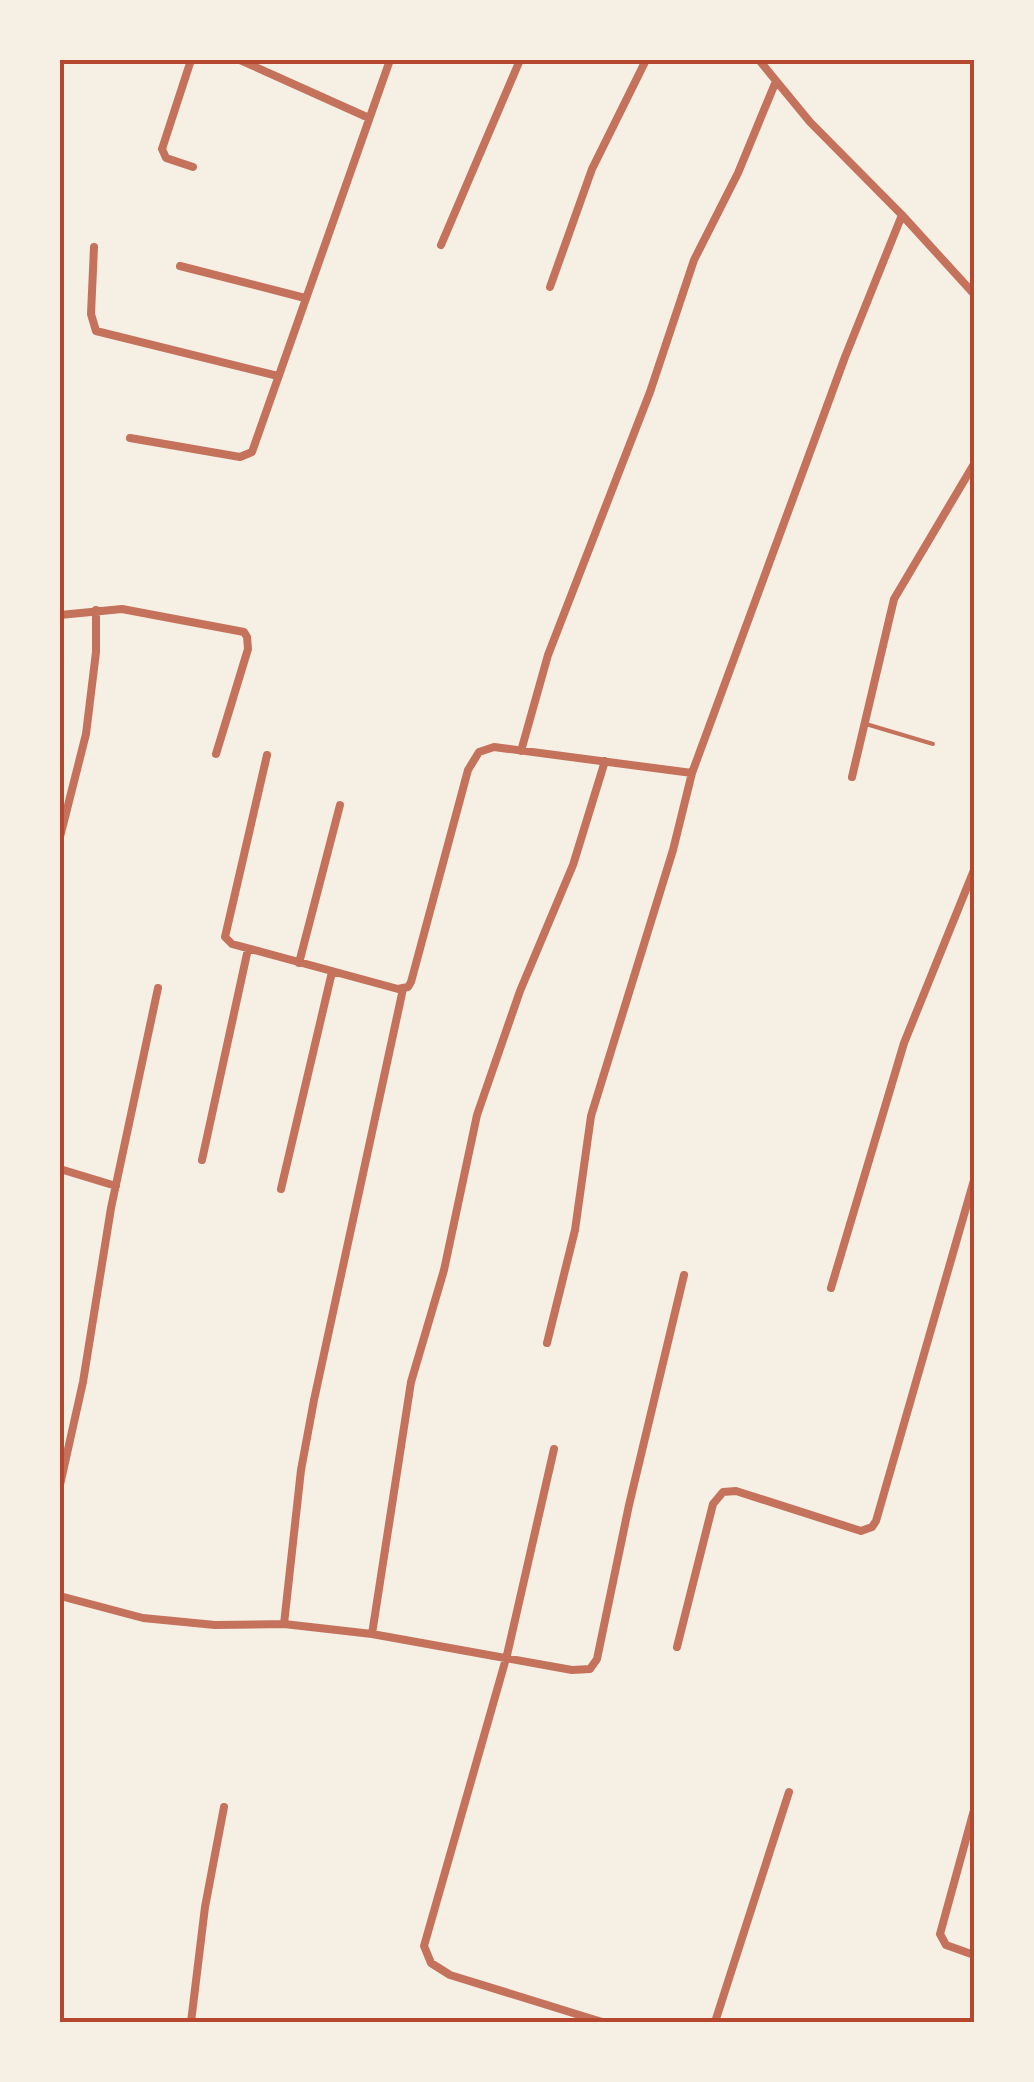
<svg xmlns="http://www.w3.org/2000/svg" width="1034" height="2082" font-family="Jost,sans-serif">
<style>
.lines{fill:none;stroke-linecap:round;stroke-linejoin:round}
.service{stroke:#c5725c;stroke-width:4}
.minor{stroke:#c5725c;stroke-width:8}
.neatline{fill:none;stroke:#b5482f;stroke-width:4}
</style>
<rect width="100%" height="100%" fill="#f6efe4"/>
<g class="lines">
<path class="service" d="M866,724L933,744"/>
<path class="minor" d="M191,60L162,149L166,158L193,167
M240,60L369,118
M759,60L810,122L902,215L974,294
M441,245L520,60
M94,247L91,314L96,331L278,376
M180,266L305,298
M550,287L592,169L646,60
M130,438L240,457L252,452L390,60
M60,615L122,609L244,632L247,637L248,649L216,754
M521,751L548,655L650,392L694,260L738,173L776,81
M267,755L225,937L232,944L398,989L408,987L411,982L468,770L479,752L494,747L692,773
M852,777L894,599L974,464
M60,837L86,734L96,652V610
M299,963L340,805
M202,1160L248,949
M60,1169L116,1186
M281,1189L332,972
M831,1288L904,1043L974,870
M547,1343L575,1230L591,1116L673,850L692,773L845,357L902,215
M554,1449L507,1655L424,1946L431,1963L450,1975L602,2022
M60,1485L83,1382L111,1208L158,988
M60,1596L143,1618L215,1625L284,1624L372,1634L572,1670L590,1669L597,1659L629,1505L684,1275
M284,1624L301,1470L314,1400L403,989
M372,1634L411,1382L444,1270L477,1115L520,991L573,865L605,761
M677,1647L713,1504L723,1492L736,1491L861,1531L872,1527L876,1521L974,1180
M974,1810L940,1934L946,1945L974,1955
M191,2022L205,1907L224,1807
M715,2022L789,1792"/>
</g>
<rect width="1034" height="2082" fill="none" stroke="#f6efe4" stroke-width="125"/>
<rect x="62" y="62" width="910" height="1958" class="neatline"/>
</svg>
